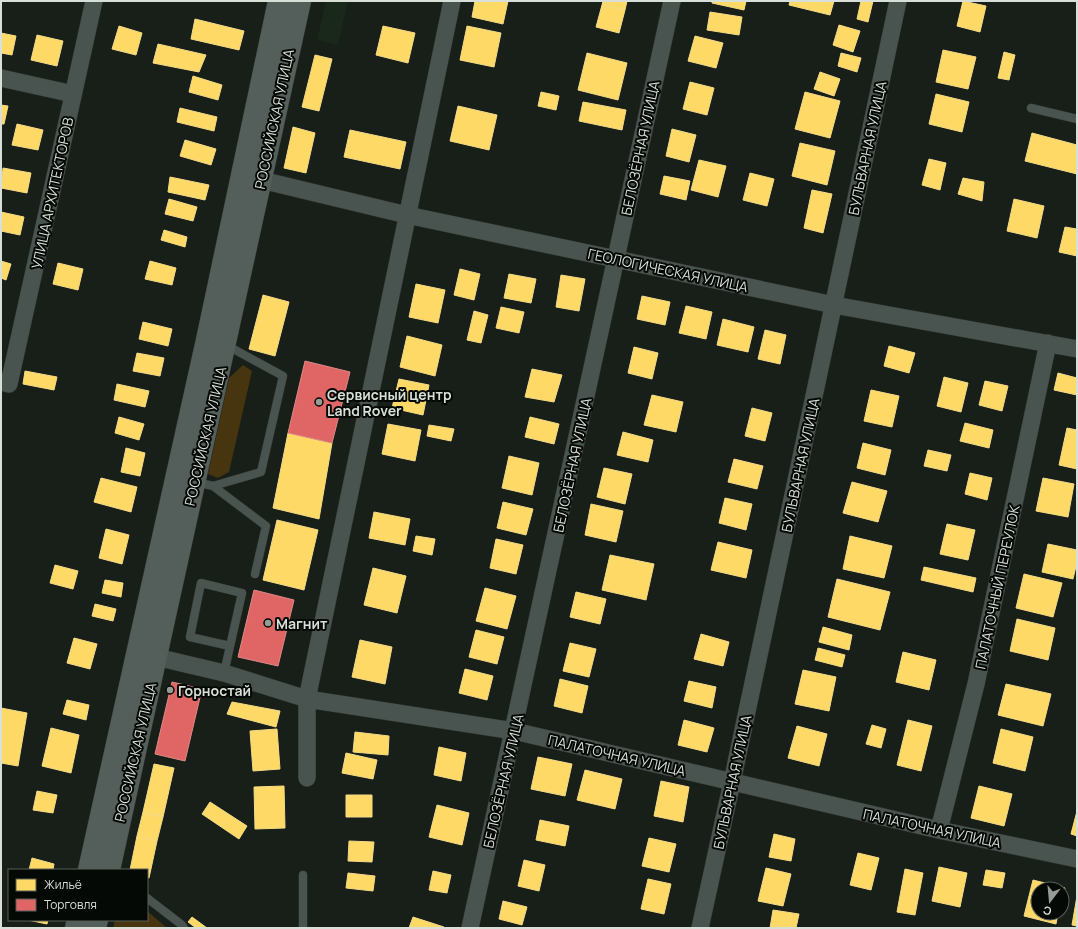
<svg xmlns="http://www.w3.org/2000/svg" width="1078" height="929" font-family="Manrope,sans-serif">
<style>
.built{fill:#19281a}
.green{fill:#473510}
.homes{fill:#ffd966;stroke:#f3db88}
.shops{fill:#e06666;stroke:#de8a88}
.lines{fill:none;stroke-linecap:round;stroke-linejoin:round}
.service-casing{stroke:#343834;stroke-width:9}
.minor-casing{stroke:#343834;stroke-width:18}
.secondary-casing{stroke:#343834;stroke-width:23}
.service{stroke:#495450;stroke-width:8}
.minor{stroke:#495450;stroke-width:17}
.secondary{stroke:#545f5c;stroke-width:22}
.poi-dot{fill:#959b95;stroke:#050905;stroke-width:1.5}
.labels{text-anchor:middle;dominant-baseline:central;stroke-width:4;stroke-linejoin:round;paint-order:stroke}
.street-label{font-size:14px;fill:#d8dfd8;stroke:#050905}
.poi-label{font-size:14px;font-weight:bold;fill:#d8dfd8;stroke:#050905;text-anchor:start}
</style>
<rect width="100%" height="100%" fill="#181e18"/>
<path class="built" d="M326,1H348L338,45L317,40Z"/>
<path class="green" d="M243,365L252,371L229,472L218,478L208,474L229,378Z
M147,911L167,928H113L115,920H147Z"/>
<path class="homes" d="M475,1H508L503,24L472,17Z
M603,1H627L625,10L602,5Z
M712,1H746L744,10L712,3Z
M790,1H834L830,15L789,5Z
M861,1H873L868,22L857,19Z
M963,1L986,6L980,32L957,26Z
M602,5L625,10L619,33L596,27Z
M710,12L742,17L739,35L707,30Z
M195,19L244,31L239,50L191,39Z
M839,25L860,31L853,52L833,45Z
M119,26L142,33L136,55L112,49Z
M383,26L415,33L408,63L376,55Z
M467,26L501,33L494,67L460,60Z
M1,33L16,36L12,55L1,53Z
M37,35L63,41L57,66L31,60Z
M695,36L723,43L716,68L688,61Z
M158,44L206,55L199,72L153,63Z
M943,50L976,57L968,89L936,82Z
M1004,52L1015,55L1009,80L998,78Z
M587,53L627,63L618,100L578,90Z
M841,53L861,58L857,72L838,66Z
M315,55L332,59L319,111L302,107Z
M820,72L840,79L834,96L814,89Z
M193,76L222,85L218,100L189,92Z
M690,82L714,88L707,115L683,109Z
M541,92L559,96L556,110L538,106Z
M805,92L840,101L830,138L795,129Z
M936,94L969,102L962,132L929,124Z
M583,102L626,110L622,130L579,121Z
M1,105L8,106L4,124H1Z
M458,106L497,115L489,150L450,141Z
M180,108L217,117L214,131L177,122Z
M17,124L43,130L38,150L12,145Z
M293,127L315,133L306,173L284,168Z
M672,129L696,135L689,162L666,156Z
M350,130L406,142L400,169L344,157Z
M1032,133L1077,145V174L1025,161Z
M185,140L216,149L211,165L180,156Z
M800,143L835,151L827,185L792,176Z
M929,159L946,163L940,190L922,185Z
M699,160L726,166L718,197L691,190Z
M3,168L31,173L27,193L1,188Z
M750,173L774,179L767,206L743,200Z
M664,176L690,181L686,200L660,194Z
M170,177L209,185L205,200L168,192Z
M963,178L984,182L982,201L958,194Z
M812,190L832,194L823,233L804,228Z
M169,199L197,207L193,221L165,214Z
M1014,199L1044,206L1037,238L1007,231Z
M1,212L24,217L20,235L1,231Z
M1065,227L1077,229V256L1059,252Z
M164,230L187,237L185,247L161,240Z
M1,261L11,264L6,280L1,278Z
M150,261L176,268L172,285L145,279Z
M58,263L83,269L78,290L53,284Z
M460,269L480,274L474,300L454,295Z
M509,274L536,279L531,303L504,298Z
M561,275L585,279L579,311L556,307Z
M416,284L445,290L438,323L409,317Z
M263,295L289,302L275,356L249,349Z
M642,296L670,302L665,325L637,319Z
M686,306L712,312L706,339L679,333Z
M501,307L524,312L519,333L496,328Z
M474,311L488,315L481,343L467,340Z
M723,319L754,327L748,352L717,345Z
M143,322L172,329L168,346L139,339Z
M765,330L786,335L780,364L758,359Z
M407,336L442,345L435,376L400,367Z
M889,346L915,353L909,373L884,366Z
M634,347L658,353L652,379L628,373Z
M137,353L164,358L160,376L133,371Z
M532,369L562,375L554,402L525,397Z
M25,371L57,377L54,390L23,384Z
M1058,373L1077,378V395L1054,390Z
M944,377L968,383L961,412L937,406Z
M399,379L429,385L423,415L392,408Z
M985,381L1008,386L1002,411L979,405Z
M117,384L149,391L145,407L114,400Z
M871,390L899,396L892,427L864,421Z
M652,395L683,402L676,432L644,425Z
M752,408L772,413L765,441L745,436Z
M119,417L144,424L139,440L115,433Z
M530,417L559,424L554,444L525,437Z
M965,423L993,430L989,448L960,441Z
M388,424L421,430L415,461L382,454Z
M429,425L454,429L451,441L427,436Z
M1067,428L1077,430V469L1059,465Z
M623,432L653,440L648,462L617,455Z
M288,433L332,443L319,519L273,508Z
M863,443L891,450L885,475L857,468Z
M126,448L145,453L140,476L121,472Z
M928,450L951,455L947,471L924,466Z
M509,456L539,463L532,495L502,488Z
M734,459L763,466L757,489L728,482Z
M604,468L632,474L625,504L597,497Z
M970,473L992,478L987,500L965,494Z
M101,478L137,487L131,512L94,502Z
M1043,478L1074,484L1068,517L1036,511Z
M852,482L887,491L878,522L843,513Z
M725,498L752,504L746,530L719,523Z
M503,502L533,509L526,535L497,528Z
M591,504L623,511L616,542L585,535Z
M374,512L410,519L405,545L369,538Z
M277,520L318,530L304,590L263,580Z
M947,524L975,530L968,560L940,554Z
M106,529L129,535L122,564L99,558Z
M416,536L435,539L432,555L413,551Z
M850,536L892,546L884,578L843,569Z
M496,539L523,545L516,574L490,568Z
M718,542L752,550L746,578L711,570Z
M1048,544L1077,550V562L1073,579L1042,572Z
M610,555L654,564L646,600L602,590Z
M55,565L78,571L73,589L50,583Z
M924,567L976,578L973,592L921,580Z
M373,568L406,576L397,613L364,605Z
M1024,574L1062,583L1053,617L1016,608Z
M837,579L890,592L880,630L828,617Z
M105,580L123,583L121,597L102,593Z
M485,588L516,596L507,629L476,621Z
M576,592L606,599L600,624L570,617Z
M95,604L116,609L113,621L92,616Z
M1017,619L1055,628L1048,660L1010,651Z
M823,627L852,635L849,650L819,642Z
M476,630L504,637L497,664L469,657Z
M701,634L729,642L723,666L694,659Z
M74,638L97,644L90,669L67,663Z
M360,640L392,647L385,684L352,677Z
M570,643L596,649L589,677L563,671Z
M818,648L845,655L842,667L815,660Z
M903,652L936,660L929,690L896,682Z
M465,669L493,676L487,700L459,693Z
M803,670L836,677L829,711L795,704Z
M560,679L588,686L582,713L554,706Z
M689,681L716,687L712,708L684,701Z
M1006,684L1051,694L1043,726L998,715Z
M67,700L89,705L86,720L63,714Z
M232,702L280,711L276,727L227,714Z
M1,708L27,713L18,766L1,763Z
M684,720L714,728L707,752L678,745Z
M908,720L932,726L921,771L897,765Z
M872,725L886,729L881,748L866,744Z
M797,726L827,734L819,766L788,758Z
M51,728L79,735L71,773L42,766Z
M277,729L280,769L253,771L250,731Z
M1001,729L1033,737L1025,771L993,763Z
M355,732L389,736L388,755L353,752Z
M439,747L466,753L461,781L434,775Z
M346,753L377,760L373,779L342,773Z
M538,757L572,764L565,796L531,789Z
M154,764L174,768L163,817L143,812Z
M585,770L622,779L615,809L577,800Z
M661,781L689,787L683,822L654,816Z
M284,786L285,828L255,829L254,787Z
M979,786L1012,794L1004,826L971,818Z
M37,791L57,795L53,813L33,810Z
M346,795H372V817H346Z
M210,802L247,826L239,839L202,814Z
M437,805L469,813L462,845L429,837Z
M1077,811V836L1071,834Z
M143,812L163,817L157,841L137,836Z
M540,820L569,826L565,846L536,840Z
M774,834L795,839L791,861L769,857Z
M137,836L157,841L149,878H147V870H130Z
M649,838L676,844L669,872L642,866Z
M349,841L374,842L372,862L348,861Z
M858,853L879,858L871,890L850,885Z
M32,858L54,864L53,870H29Z
M524,860L545,865L539,891L518,886Z
M939,867L967,873L960,907L932,901Z
M766,868L791,874L783,906L758,901Z
M905,869L923,873L915,915L897,912Z
M986,870L1005,873L1002,888L983,885Z
M433,871L451,875L447,893L429,890Z
M348,873L375,876L373,891L346,888Z
M648,879L671,884L664,914L641,909Z
M1033,880L1065,888L1062,898V889H1038V913H1058L1056,924L1024,916Z
M1077,896V926L1072,925Z
M503,901L527,907L522,925L499,919Z
M773,910L799,914L796,928H770Z
M192,917L207,928H196L188,922Z
M413,917L444,927V928H409Z
M28,920H48L47,924Z"/>
<path class="shops" d="M305,361L350,372L332,443L288,433Z
M254,590L294,600L278,666L238,657Z
M172,682L202,689L185,761L155,754Z"/>
<g class="lines">
<defs>
<path id="service" d="M1031,108L1077,119
M196,482L213,486L261,472L283,376L226,345
M213,486L266,526L255,574
M224,673L242,593L201,583L190,637L230,646
M303,875V928
M147,898L182,925L184,928"/>
<path id="minor" d="M1,78L73,94
M261,180L407,215L834,305L1077,349
M1,382L9,384L94,1
M156,657L224,673L307,699L514,731L939,830L1077,859
M307,778V699L452,1
M939,830L976,684L1048,343
M470,928L672,1
M700,928L732,782L898,1"/>
<path id="secondary" d="M89,870L207,340L279,1
M109,870L300,1
M76,928L78,920
M95,928L97,920"/>
</defs>
<use href="#service" class="service-casing"/>
<use href="#minor" class="minor-casing"/>
<use href="#secondary" class="secondary-casing"/>
<use href="#service" class="service"/>
<use href="#minor" class="minor"/>
<use href="#secondary" class="secondary"/>
</g>
<g class="poi-dot">
<circle cx="319" cy="402" r="4"/>
<circle cx="268" cy="623" r="4"/>
<circle cx="170" cy="690" r="4"/>
</g>
<g class="labels">
<g class="street-label">
<text transform="translate(274 119) rotate(-78)">РОССИЙСКАЯ УЛИЦА</text>
<text transform="translate(640 148) rotate(-78)">БЕЛОЗЁРНАЯ УЛИЦА</text>
<text transform="translate(867 148) rotate(-78)">БУЛЬВАРНАЯ УЛИЦА</text>
<text transform="translate(52 193) rotate(-78)">УЛИЦА АРХИТЕКТОРОВ</text>
<text transform="translate(668 270) rotate(12)">ГЕОЛОГИЧЕСКАЯ УЛИЦА</text>
<text transform="translate(205 436) rotate(-77)">РОССИЙСКАЯ УЛИЦА</text>
<text transform="translate(572 465) rotate(-78)">БЕЛОЗЁРНАЯ УЛИЦА</text>
<text transform="translate(800 465) rotate(-78)">БУЛЬВАРНАЯ УЛИЦА</text>
<text transform="translate(997 587) rotate(-78)">ПАЛАТОЧНЫЙ ПЕРЕУЛОК</text>
<text transform="translate(135 752) rotate(-77)">РОССИЙСКАЯ УЛИЦА</text>
<text transform="translate(617 755) rotate(13)">ПАЛАТОЧНАЯ УЛИЦА</text>
<text transform="translate(503 781) rotate(-77)">БЕЛОЗЁРНАЯ УЛИЦА</text>
<text transform="translate(732 782) rotate(-78)">БУЛЬВАРНАЯ УЛИЦА</text>
<text transform="translate(932 828) rotate(12)">ПАЛАТОЧНАЯ УЛИЦА</text>
</g>
<g class="poi-label">
<text x="327" y="394">Сервисный центр<tspan x="327" dy="16">Land Rover</tspan></text>
<text x="276" y="623">Магнит</text>
<text x="178" y="690">Горностай</text>
</g>
</g>
<rect width="1078" height="929" fill="none" stroke="#d8dfd8" stroke-width="4"/>
<rect x="8" y="869" width="140" height="52" fill="#050905" stroke="#595f59"/>
<rect x="16" y="879" width="20" height="12" fill="#ffd966" stroke="#595f59"/>
<text x="44" y="889" font-size="12" fill="#d8dfd8">Жильё</text>
<rect x="16" y="899" width="20" height="12" fill="#e06666" stroke="#595f59"/>
<text x="44" y="909" font-size="12" fill="#d8dfd8">Торговля</text>
<g transform="translate(1050 901) rotate(196)"><circle r="19" fill="#050905" stroke="#595f59"/>
<path d="M0-3L7 15L0 10L-7 15Z" fill="#959b95"/>
<text y="-6" font-size="11" font-weight="bold" text-anchor="middle" fill="#d8dfd8">С</text>
</g>
</svg>
